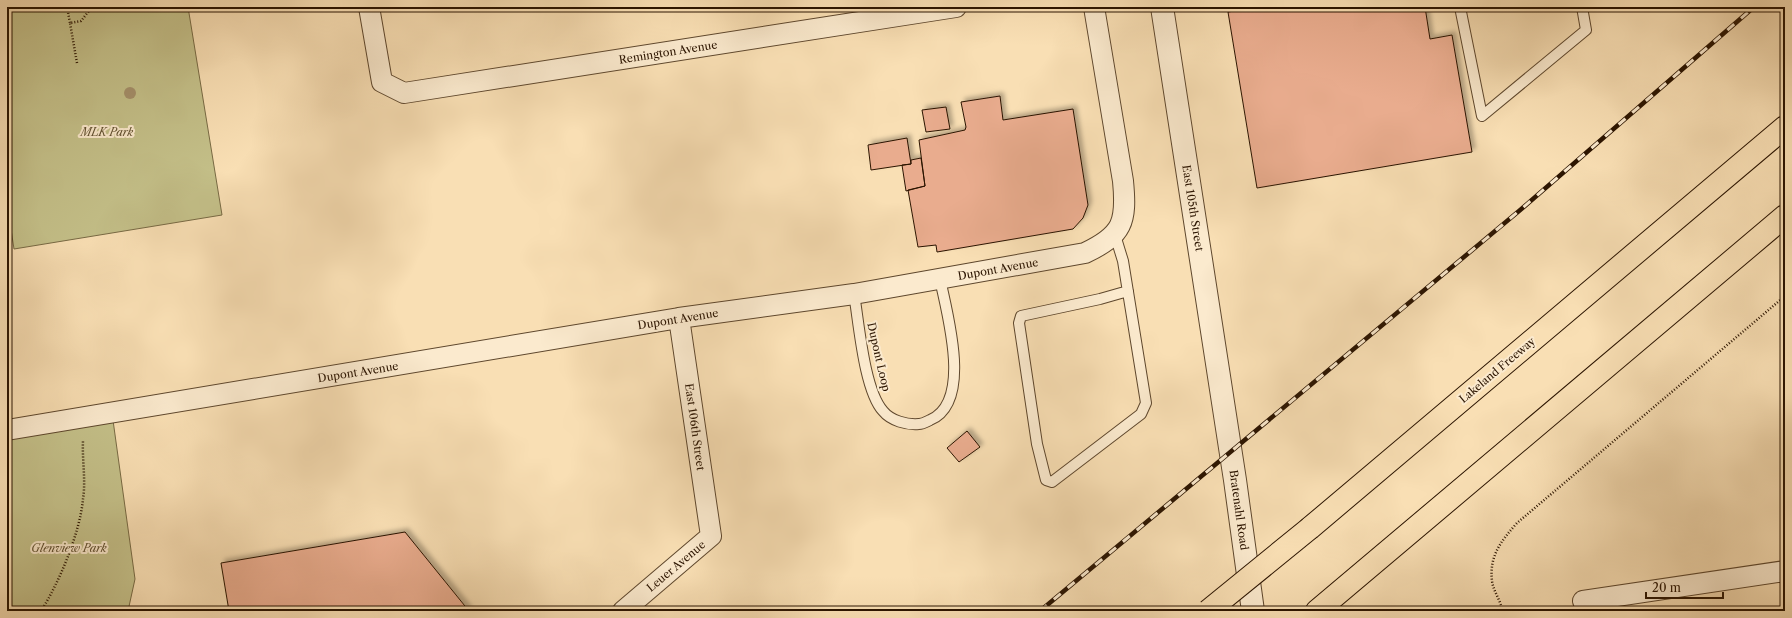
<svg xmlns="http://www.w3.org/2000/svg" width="1792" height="618" font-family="'Libre Caslon Text',serif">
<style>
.green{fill:#c4c089;stroke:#786a44}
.building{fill:#e9ac8e;stroke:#2b1400;filter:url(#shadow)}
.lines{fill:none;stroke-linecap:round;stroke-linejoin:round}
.service-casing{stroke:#5e472d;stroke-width:12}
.minor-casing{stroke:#5e472d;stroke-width:22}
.tertiary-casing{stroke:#5e472d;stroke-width:24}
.motorway-casing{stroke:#2b1400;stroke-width:24}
.path{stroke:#2b1400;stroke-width:2.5;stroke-dasharray:1 2;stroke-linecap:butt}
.service{stroke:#fbeace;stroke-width:10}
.minor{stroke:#fbeace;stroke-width:20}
.tertiary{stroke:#fbeace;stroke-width:22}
.motorway{stroke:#f9dfb4;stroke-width:22}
.rail-casing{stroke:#2b1400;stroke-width:4.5}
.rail{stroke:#fbeace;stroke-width:3;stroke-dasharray:9;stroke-linecap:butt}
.motorway-bridge-casing{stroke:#2b1400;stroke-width:24;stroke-linecap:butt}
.motorway-bridge{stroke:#f9dfb4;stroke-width:22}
.tree{fill:#a5906b}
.labels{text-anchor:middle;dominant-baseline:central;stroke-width:4;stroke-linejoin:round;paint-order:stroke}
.street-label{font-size:11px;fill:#2b1400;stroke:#fbeace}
.park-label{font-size:11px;font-style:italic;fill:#615030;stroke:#fbeace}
</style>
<defs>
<filter id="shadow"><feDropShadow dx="3.5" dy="-3.5" stdDeviation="2" flood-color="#0004"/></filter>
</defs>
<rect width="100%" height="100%" fill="#f9dfb4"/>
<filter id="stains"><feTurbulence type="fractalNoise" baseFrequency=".005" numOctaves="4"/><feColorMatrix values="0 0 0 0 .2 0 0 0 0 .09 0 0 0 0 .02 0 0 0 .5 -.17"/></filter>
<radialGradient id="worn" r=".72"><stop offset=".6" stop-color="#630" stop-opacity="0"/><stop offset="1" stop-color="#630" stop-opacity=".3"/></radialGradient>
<path class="green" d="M7,7H188L222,215L14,249L7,203Z
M112,413L135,579L128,611H7V430Z"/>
<path class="building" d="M1260,7H1425L1430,39L1452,35L1472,152L1257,188L1228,12Z
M1000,96L1003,120L1073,109L1088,205L1083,218L1073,229L937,252L936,245L918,247L908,190L925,186L919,140L965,130L966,127L961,102Z
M946,107L950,129L926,132L922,110Z
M907,138L911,164L871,170L868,145Z
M921,158L925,186L906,191L902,165L911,164V160Z
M967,431L980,447L959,462L947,448Z
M405,532L469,611H229L221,563Z"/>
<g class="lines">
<defs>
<path id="service" d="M1460,7L1482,116L1586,30L1582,7
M1115,235L1123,261L1146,403L1141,414L1052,482L1046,480L1037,444L1019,323L1021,316L1100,299L1128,291
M854,294C859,323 864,390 883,411C891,421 907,425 919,424C923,424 926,422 930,420C973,402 947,314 940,279"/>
<path id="minor" d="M369,7L382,82L404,93L956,7
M7,430L679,318L854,294L1085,253C1123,235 1127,222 1123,181L1094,7
M1583,601L1785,571
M623,611L711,536L679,318"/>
<path id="tertiary" d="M1162,7L1235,480L1253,611"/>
<path id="motorway" d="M1310,528L1785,127
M1317,611L1785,216"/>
</defs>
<use href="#service" class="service-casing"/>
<use href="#minor" class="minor-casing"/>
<use href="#tertiary" class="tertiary-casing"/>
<use href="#motorway" class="motorway-casing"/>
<path class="path" d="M67,7L70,23
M77,63L70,23L81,21L92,7
M1501,605C1498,597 1493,589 1492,581C1489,556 1501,541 1517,523L1785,296
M41,611C59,583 80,533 83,499C86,480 82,460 83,441"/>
<use href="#service" class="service"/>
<use href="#minor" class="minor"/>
<use href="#tertiary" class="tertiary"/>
<use href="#motorway" class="motorway"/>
<defs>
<path id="rail" d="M1040,611L1519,211L1754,7"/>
</defs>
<use href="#rail" class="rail-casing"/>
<use href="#rail" class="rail"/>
<defs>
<path id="motorway-bridge" d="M1208,611L1310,528"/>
</defs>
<use href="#motorway-bridge" class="motorway-bridge-casing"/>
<use href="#motorway-bridge" class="motorway-bridge"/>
</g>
<circle class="tree" cx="130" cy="93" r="6"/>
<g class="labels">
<g class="street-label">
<text transform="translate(668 52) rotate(-9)">Remington Avenue</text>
<text transform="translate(1193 208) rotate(81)">East 105th Street</text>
<text transform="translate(998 269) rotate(-10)">Dupont Avenue</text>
<text transform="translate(678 319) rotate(-9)">Dupont Avenue</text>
<text transform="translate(879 357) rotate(77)">Dupont Loop</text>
<text transform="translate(1497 370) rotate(-40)">Lakeland Freeway</text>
<text transform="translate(358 372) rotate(-9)">Dupont Avenue</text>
<text transform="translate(695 427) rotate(82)">East 106th Street</text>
<text transform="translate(1239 510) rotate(82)">Bratenahl Road</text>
<text transform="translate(676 566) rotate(-40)">Leuer Avenue</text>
</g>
<g class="park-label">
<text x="107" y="132">MLK Park</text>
<text x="69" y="548">Glenview Park</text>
</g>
</g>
<rect width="1792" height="618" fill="none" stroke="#f9dfb4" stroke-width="24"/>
<rect x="8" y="8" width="1776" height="602" fill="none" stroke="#2b1400" stroke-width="2"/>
<rect x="12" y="12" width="1768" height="594" fill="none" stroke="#2b1400"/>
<path d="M1646 592v6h77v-6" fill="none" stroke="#2b1400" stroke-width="2"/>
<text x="1652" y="592" font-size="12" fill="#2b1400" stroke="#fbeace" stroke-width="3" paint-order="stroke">20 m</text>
<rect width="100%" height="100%" filter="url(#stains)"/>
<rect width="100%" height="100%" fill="url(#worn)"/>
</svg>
